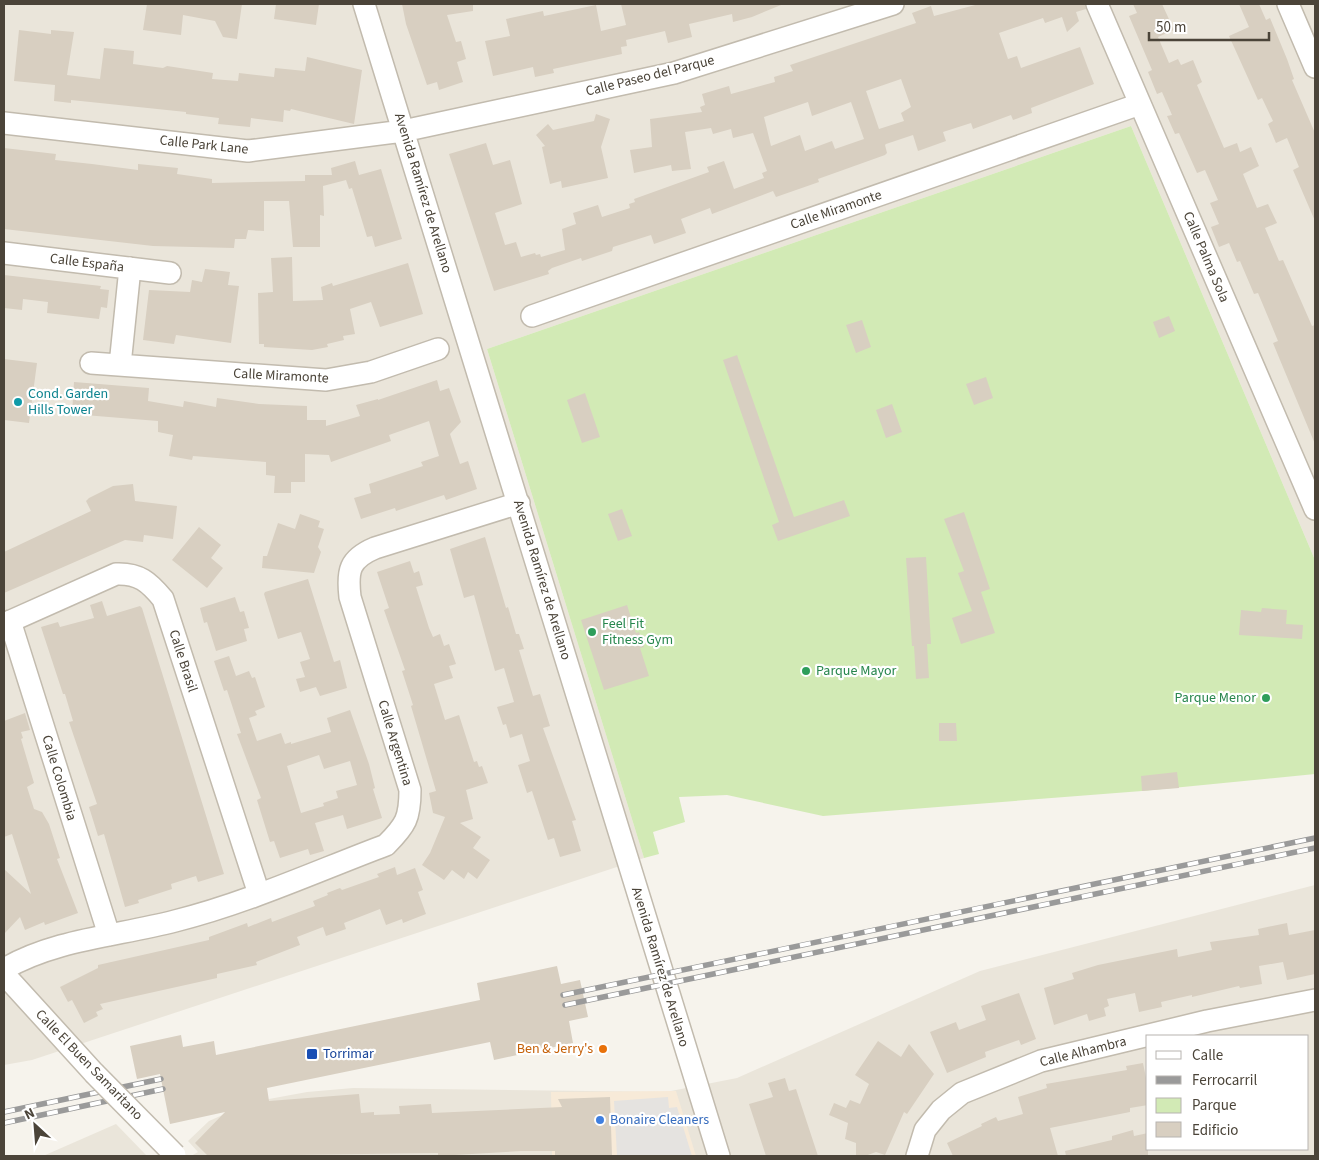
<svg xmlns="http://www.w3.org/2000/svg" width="1319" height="1160" font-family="'Source Sans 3',sans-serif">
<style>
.residential{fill:#eae5da;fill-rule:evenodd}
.commercial{fill:#f7ead8}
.green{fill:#d2eab5}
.parking{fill:#e5e3e0}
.building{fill:#d8cfc1;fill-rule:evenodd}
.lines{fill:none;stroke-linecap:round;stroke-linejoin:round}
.minor-casing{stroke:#c2bbae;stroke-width:24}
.minor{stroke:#fff;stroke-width:21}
.rail-casing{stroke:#9a9a9a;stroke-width:5.5}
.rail{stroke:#fff;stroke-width:4;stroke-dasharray:11;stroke-linecap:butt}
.minor-bridge-casing{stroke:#c2bbae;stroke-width:24;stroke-linecap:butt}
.minor-bridge{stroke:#fff;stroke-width:21}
.culture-dot{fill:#0f9aa8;stroke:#fff;stroke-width:2}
.leisure-dot{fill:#2e9e5b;stroke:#fff;stroke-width:2}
.food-dot{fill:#e8710a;stroke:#fff;stroke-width:2}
.transit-dot{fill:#1a4fb4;stroke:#fff;stroke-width:2}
.shop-dot{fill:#3f7fe0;stroke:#fff;stroke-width:2}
.labels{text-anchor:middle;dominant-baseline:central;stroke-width:4.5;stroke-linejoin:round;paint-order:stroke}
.street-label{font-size:14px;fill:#4b4439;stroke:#fff}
.culture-label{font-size:14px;fill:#0d838f;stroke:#fff;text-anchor:start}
.leisure-label{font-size:14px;fill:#27864d;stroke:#fff;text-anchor:start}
.food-label{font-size:14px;fill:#c56008;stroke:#fff;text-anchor:end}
.transit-label{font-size:14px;fill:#164399;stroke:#fff;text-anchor:start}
.shop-label{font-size:14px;fill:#366cbe;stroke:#fff;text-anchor:start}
</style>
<rect width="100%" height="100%" fill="#f6f3ec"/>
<path class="residential" d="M4,4H1315V560L1131,126L487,349L644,858L32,1060L4,1065Z
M1315,885V1156H191L198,1152L188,1141L209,1121L252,1102L307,1092L353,1088L666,1092L737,1078L980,971ZM1148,1036H1308V1149H1148Z
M116,1124L147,1156H43Z"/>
<path class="commercial" d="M676,1091L696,1156H552L551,1092Z"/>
<path class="green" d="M1131,126L1315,560V774L1142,791L823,816L727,795L679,797L685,822L653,832L659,854L644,858L487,349Z"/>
<path class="parking" d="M668,1097L669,1108L677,1107L692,1156H617L614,1101Z"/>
<path class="building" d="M147,4H242L237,39L223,37L215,21L183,15L181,35L143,30Z
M276,4H319L316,25L274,19Z
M402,4H473V11L447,15L456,42L461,41L466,59L457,62L463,82L439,90L437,82L427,85L406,24Z
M621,4H781V5L752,17L733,22L732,14L689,24L692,37L668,43L665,31L626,40L627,46L621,47L622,54L553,69L554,73L535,77L533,67L493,76L485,41L510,36L506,19L543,11L544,16L596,5L601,31L626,25Z
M979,4H1085L1086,9L1076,12L1079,21L1067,32L1062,17L1045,23L1043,18L999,33L1008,59L1017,56L1021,68L1080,47L1094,84L1031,108L1032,113L1013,120L1011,115L973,129L971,123L943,132L946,141L918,151L913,135L886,144L885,145L887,153L885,155L818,179L819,182L776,197L773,191L712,214L710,208L681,219L686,233L654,244L651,235L613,247L612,251L582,261L581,258L552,268L548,271L549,274L494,291L449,154L486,143L493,165L510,160L522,204L495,213L505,245L516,242L521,257L535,253L536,255L540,254L541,257L565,250L562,229L576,224L573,213L598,205L602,217L630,208L629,204L635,202L634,199L709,172L707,167L724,161L734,189L764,178L762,173L767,171L753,133L733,138L731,129L713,134L711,128L685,132L691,169L672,171L671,165L634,173L630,150L652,147L650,119L702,112L700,107L705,105L702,94L729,86L731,94L775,82L774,77L793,71L790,65L916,23L912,13L931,6L934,16ZM901,79L911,107L901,113L904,121L879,129L866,91ZM808,102L812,116L851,102L864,139L835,149L832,141L805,151L800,135L771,146L764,117Z
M1133,4H1162L1174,30L1158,37L1169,63L1178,59L1181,65L1193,60L1202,82L1197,85L1224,148L1237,143L1240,152L1251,147L1259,166L1243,174L1257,208L1268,204L1277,223L1265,228L1279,261L1283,260L1312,326L1315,325V444L1280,360L1273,343L1278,341L1258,293L1254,294L1240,261L1237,262L1229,243L1219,247L1211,227L1219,224L1210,203L1218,200L1205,170L1197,173L1179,133L1175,134L1167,116L1172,115L1162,92L1157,94L1148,72L1152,70L1129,16L1137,13Z
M1239,4H1259L1266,20L1270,18L1287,59L1294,79L1292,80L1315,133V221L1293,170L1299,167L1287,138L1276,143L1268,124L1273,121L1262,98L1258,100L1229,36L1249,27Z
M19,30L51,34V30L74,32L67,75L100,79L104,48L134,51L133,64L163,68L167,66L213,73L212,79L238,81L239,73L274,77L275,68L305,71L307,57L362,70L354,124L291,109L290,111L284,110L283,122L251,118L250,127L218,124L219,118L186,114V112L71,100V103L54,101L55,85L14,81Z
M596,114L610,119L601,147L608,178L562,188L561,181L550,184L542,147L545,146L536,135L548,124L553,130L594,121Z
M4,148L56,154L55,160L92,164L138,170V164L178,168L177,174L212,179V183L305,181V175H332L331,168L355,161L359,175L381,169L402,239L375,247L372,236L367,237L352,188L349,189L346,180L323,186L324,216L320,215V247H293L289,201H264V231L248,230L246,239H235L234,248L153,246L4,229Z
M292,257L293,301L323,300L321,287L332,283L333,286L408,263L423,314L380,327L371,302L350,309L355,334L343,336L344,340L327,344L328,347L312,350L264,347V344H259L258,293L273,292L271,258Z
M205,269L230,272L228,285L239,286L231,343L176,335L174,344L143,340L149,290L190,292L192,280L202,282Z
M4,275L101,286L100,289L109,290L107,308L101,307L99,319L47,313L48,302L23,299L22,310L4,308Z
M1169,316L1175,331L1159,338L1153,322Z
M862,320L871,347L856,353L846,325Z
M737,355L794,517L844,500L850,516L778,541L772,525L779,522L723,360Z
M4,359L37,363L29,423L4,420Z
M986,377L993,398L974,405L966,384Z
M437,380L440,391L449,388L461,422L450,434L460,464L468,461L477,489L446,500L444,495L396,511L395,508L361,519L354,498L371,493L369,484L423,466L421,462L439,456L429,421L389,435L391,441L331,462L329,455L305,454V482H291V493H274L275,476L266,475V462L193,456L192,460L169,456L173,435L158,432V421L72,414L74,382L149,388L148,401L183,407L184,401L216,407L217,398L259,404L307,406V420H326V426L360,416L356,405L378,399V400Z
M585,393L600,437L582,443L567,400Z
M892,404L902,432L886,438L876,410Z
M133,484L135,501L177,506L173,539L144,535L143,542L125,540L4,593V552L91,511L86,501L89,498L113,486Z
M622,509L632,536L618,541L608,514Z
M964,512L990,589L981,592L995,633L961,644L952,618L972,611L958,573L964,571L944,519Z
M300,514L320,521L318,527L324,529L318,547L321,552L314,573L262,568L263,556H267L278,523L295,529Z
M199,527L221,545L211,558L223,568L207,588L172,560Z
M485,537L506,608L508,607L516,634H519L524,649L519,650L533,696L540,694L550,726L543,728L576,820L572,821L581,851L560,857L554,838L548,840L532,791L527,793L518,765L530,761L522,734L510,738L506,724L503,725L497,707L514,702L504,668L495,671L474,595L464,598L450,549Z
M926,557L931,644H927L929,678L916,679L914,646H912L906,558Z
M410,561L414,573L419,571L423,585L416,587L429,628L433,637L440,634L444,646L449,644L456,664L449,666L453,678L434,684L445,720L459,715L474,762L477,761L479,767L482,766L488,783L466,790L473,819L460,823L481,837L473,848L490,860L477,879L468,872L464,879L452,870L444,880L422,865L430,853L445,817L433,813L429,793L436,791L411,706L413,705L402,671L405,670L384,610L389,608L377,572Z
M308,579L334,662L340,660L347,688L320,696L316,687L300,692L296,679L305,677L300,662L310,659L301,632L278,639L264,594L265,592Z
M235,597L240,612L244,611L249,628L244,629L247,641L216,651L207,622L204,623L200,608Z
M102,601L107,616L140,606L142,608L224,874L198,882L196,876L171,884L172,889L138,900L139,903L125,907L104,834L98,836L89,807L97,804L69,722L73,721L65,694H63L41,627L58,622L60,627L94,618L90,605Z
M627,605L636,633L639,632L644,647L640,648L649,676L604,690L581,620Z
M1262,608L1287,610L1286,624L1303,625L1302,639L1239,635L1241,610L1261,612Z
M229,656L236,676L249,671L252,678L255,677L265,707L255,711L257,715L249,718L257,741L281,733L285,744L291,742V744L331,732L327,718L350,710L369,764L375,788L373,789L382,818L347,829L343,815L315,823L324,851L310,855L308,849L280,858L274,841L270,842L257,800L261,798L237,734L241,733L227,690L224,691L214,661ZM319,755L324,769L350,761L357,785L336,791L338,798L323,803L324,806L301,813L287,766Z
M25,713L30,730L21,732L23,738L21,739L34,783L27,787L34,809L42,812L49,824L60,858L57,859L78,913L45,925L44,922L25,930L20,917L4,934V869L31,894L12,834L4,837V721Z
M939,723H956L957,741H939Z
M1177,772L1179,788L1142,791L1141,776Z
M395,867L397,875L415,868L423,890L418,892L426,914L403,923L402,919L386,925L380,909L344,923L346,929L326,936L323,927L297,937L300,945L256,962L257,965L217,974V978L100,1004L103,1009L96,1012L98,1016L84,1023L72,1000L68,1002L60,987L98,968V965L209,940V937L247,923L248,927L271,918L272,922L315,906L313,901L328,895L327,893L340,888L342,890L379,877L377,874Z
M1287,923L1289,935L1315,930V974L1287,980L1283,962L1259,966L1262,984L1240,988L1239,986L1192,997V995L1161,1002L1162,1007L1139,1012L1135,993L1107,999L1109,1006L1104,1008L1106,1016L1089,1021L1087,1014L1054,1025L1044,988L1074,979L1072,973L1098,965L1177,949L1178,957L1212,950L1210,942L1259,935L1258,929Z
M557,966L561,984L580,980L588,1017L569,1021L573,1043L494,1060L490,1042L267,1088L269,1101L359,1094L361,1113L374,1112V1115L400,1114L399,1106L431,1104L432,1113L562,1107L558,1099L610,1097L612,1156H555V1151H521L438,1156V1153L208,1156L195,1143L225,1112L170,1124L160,1074L137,1079L130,1046L181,1035L183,1047L214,1041L216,1055L480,1000L477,983Z
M1019,993L1036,1039L1021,1045L1019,1040L985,1052L986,1057L947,1073L930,1032L956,1022L959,1030L986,1020L981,1006Z
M878,1041L901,1057L909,1044L934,1074L907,1114L904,1112L885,1155L876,1152L865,1156H856V1143L845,1139L848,1123L829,1115L834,1103L846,1108L850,1100L860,1104L869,1084L855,1075Z
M1143,1063L1148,1088V1105L1130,1108V1112L1050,1128L1058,1156H953L947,1143L982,1126L981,1124L996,1117L998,1121L1023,1114L1018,1097L1047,1088L1046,1084L1127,1070L1126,1066Z
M785,1078L789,1091L796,1089L818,1156H766L749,1104L773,1097L768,1083Z
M1133,1130L1134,1136L1148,1133V1156H1066L1065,1151L1112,1140V1136Z"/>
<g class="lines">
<defs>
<path id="minor" d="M364,4L719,1156
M1097,4L1315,509
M1288,4L1315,67
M4,123L248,151L403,131L674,73L893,4
M4,253L170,273
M532,316L1140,104
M91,363L326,380L371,372L438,349
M120,365L130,268
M10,621L109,935
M4,624L116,574C139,573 149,582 163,599L259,894
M4,969C56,939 117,936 175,921C247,903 317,871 386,845C406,825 410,818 410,790L350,597C347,571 349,559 375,548L519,503
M4,974L94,1073
M917,1156L925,1130L941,1110L962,1093L1041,1061L1207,1021L1315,1000"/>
</defs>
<use href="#minor" class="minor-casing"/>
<use href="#minor" class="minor"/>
<defs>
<path id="rail" d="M563,995L1315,838
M565,1005L1315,848
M4,1112L161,1079
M4,1123L163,1089"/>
</defs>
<use href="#rail" class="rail-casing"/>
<use href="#rail" class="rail"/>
<defs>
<path id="minor-bridge" d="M94,1073L175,1155"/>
</defs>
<use href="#minor-bridge" class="minor-bridge-casing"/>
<use href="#minor-bridge" class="minor-bridge"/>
</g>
<circle class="culture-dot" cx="18" cy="402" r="5"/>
<g class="leisure-dot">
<circle cx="592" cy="632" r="5"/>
<circle cx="806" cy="671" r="5"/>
<circle cx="1266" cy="698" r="5"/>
</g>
<circle class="food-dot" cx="603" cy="1049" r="5"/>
<rect class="transit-dot" x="306" y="1048" width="12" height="12" rx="2.5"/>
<circle class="shop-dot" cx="600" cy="1120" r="5"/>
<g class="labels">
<g class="street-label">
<text transform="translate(650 76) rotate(-14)">Calle Paseo del Parque</text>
<text transform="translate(204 145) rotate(6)">Calle Park Lane</text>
<text transform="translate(423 193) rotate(73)">Avenida Ramírez de Arellano</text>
<text transform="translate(836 210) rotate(-19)">Calle Miramonte</text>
<text transform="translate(1206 257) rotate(67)">Calle Palma Sola</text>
<text transform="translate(87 263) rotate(7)">Calle España</text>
<text transform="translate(281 376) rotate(3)">Calle Miramonte</text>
<text transform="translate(542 580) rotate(73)">Avenida Ramírez de Arellano</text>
<text transform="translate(183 661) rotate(72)">Calle Brasil</text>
<text transform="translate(395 743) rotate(73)">Calle Argentina</text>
<text transform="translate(59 778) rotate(73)">Calle Colombia</text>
<text transform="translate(660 967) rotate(73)">Avenida Ramírez de Arellano</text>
<text transform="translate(1083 1052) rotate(-14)">Calle Alhambra</text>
<text transform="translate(89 1065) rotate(46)">Calle El Buen Samaritano</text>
</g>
<g class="culture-label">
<text x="28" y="394">Cond. Garden<tspan x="28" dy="16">Hills Tower</tspan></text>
</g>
<g class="leisure-label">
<text x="602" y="624">Feel Fit<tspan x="602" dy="16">Fitness Gym</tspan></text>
<text x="816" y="671">Parque Mayor</text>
<text x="1256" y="698" text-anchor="end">Parque Menor</text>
</g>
<g class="food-label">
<text x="593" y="1049">Ben &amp; Jerry's</text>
</g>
<g class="transit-label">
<text x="323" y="1054">Torrimar</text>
</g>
<g class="shop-label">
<text x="610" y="1120">Bonaire Cleaners</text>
</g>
</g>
<rect width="1319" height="1160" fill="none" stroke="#4b4439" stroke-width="10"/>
<rect x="1146" y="1035" width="162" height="115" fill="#ffffff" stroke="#b7b4b0"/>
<rect x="1156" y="1051" width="25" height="8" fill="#ffffff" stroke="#b7b4b0"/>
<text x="1192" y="1060" font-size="15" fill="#4b4439">Calle</text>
<rect x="1156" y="1076" width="25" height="8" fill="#9a9a9a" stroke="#b7b4b0"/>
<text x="1192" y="1085" font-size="15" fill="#4b4439">Ferrocarril</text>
<rect x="1156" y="1098" width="25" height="15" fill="#d2eab5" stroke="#b7b4b0"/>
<text x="1192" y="1110" font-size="15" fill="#4b4439">Parque</text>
<rect x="1156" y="1122" width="25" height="15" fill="#d8cfc1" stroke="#b7b4b0"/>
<text x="1192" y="1135" font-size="15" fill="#4b4439">Edificio</text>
<g transform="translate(35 1125) rotate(334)" stroke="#ffffff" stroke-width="4" paint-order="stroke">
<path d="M0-4L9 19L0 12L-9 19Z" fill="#4b4439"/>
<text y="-8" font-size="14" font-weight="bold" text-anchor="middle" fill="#4b4439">N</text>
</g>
<path d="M1149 32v8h120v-8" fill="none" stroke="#4b4439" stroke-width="2.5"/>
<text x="1156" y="32" font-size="15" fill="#4b4439" stroke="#ffffff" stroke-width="4" paint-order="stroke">50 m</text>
</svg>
